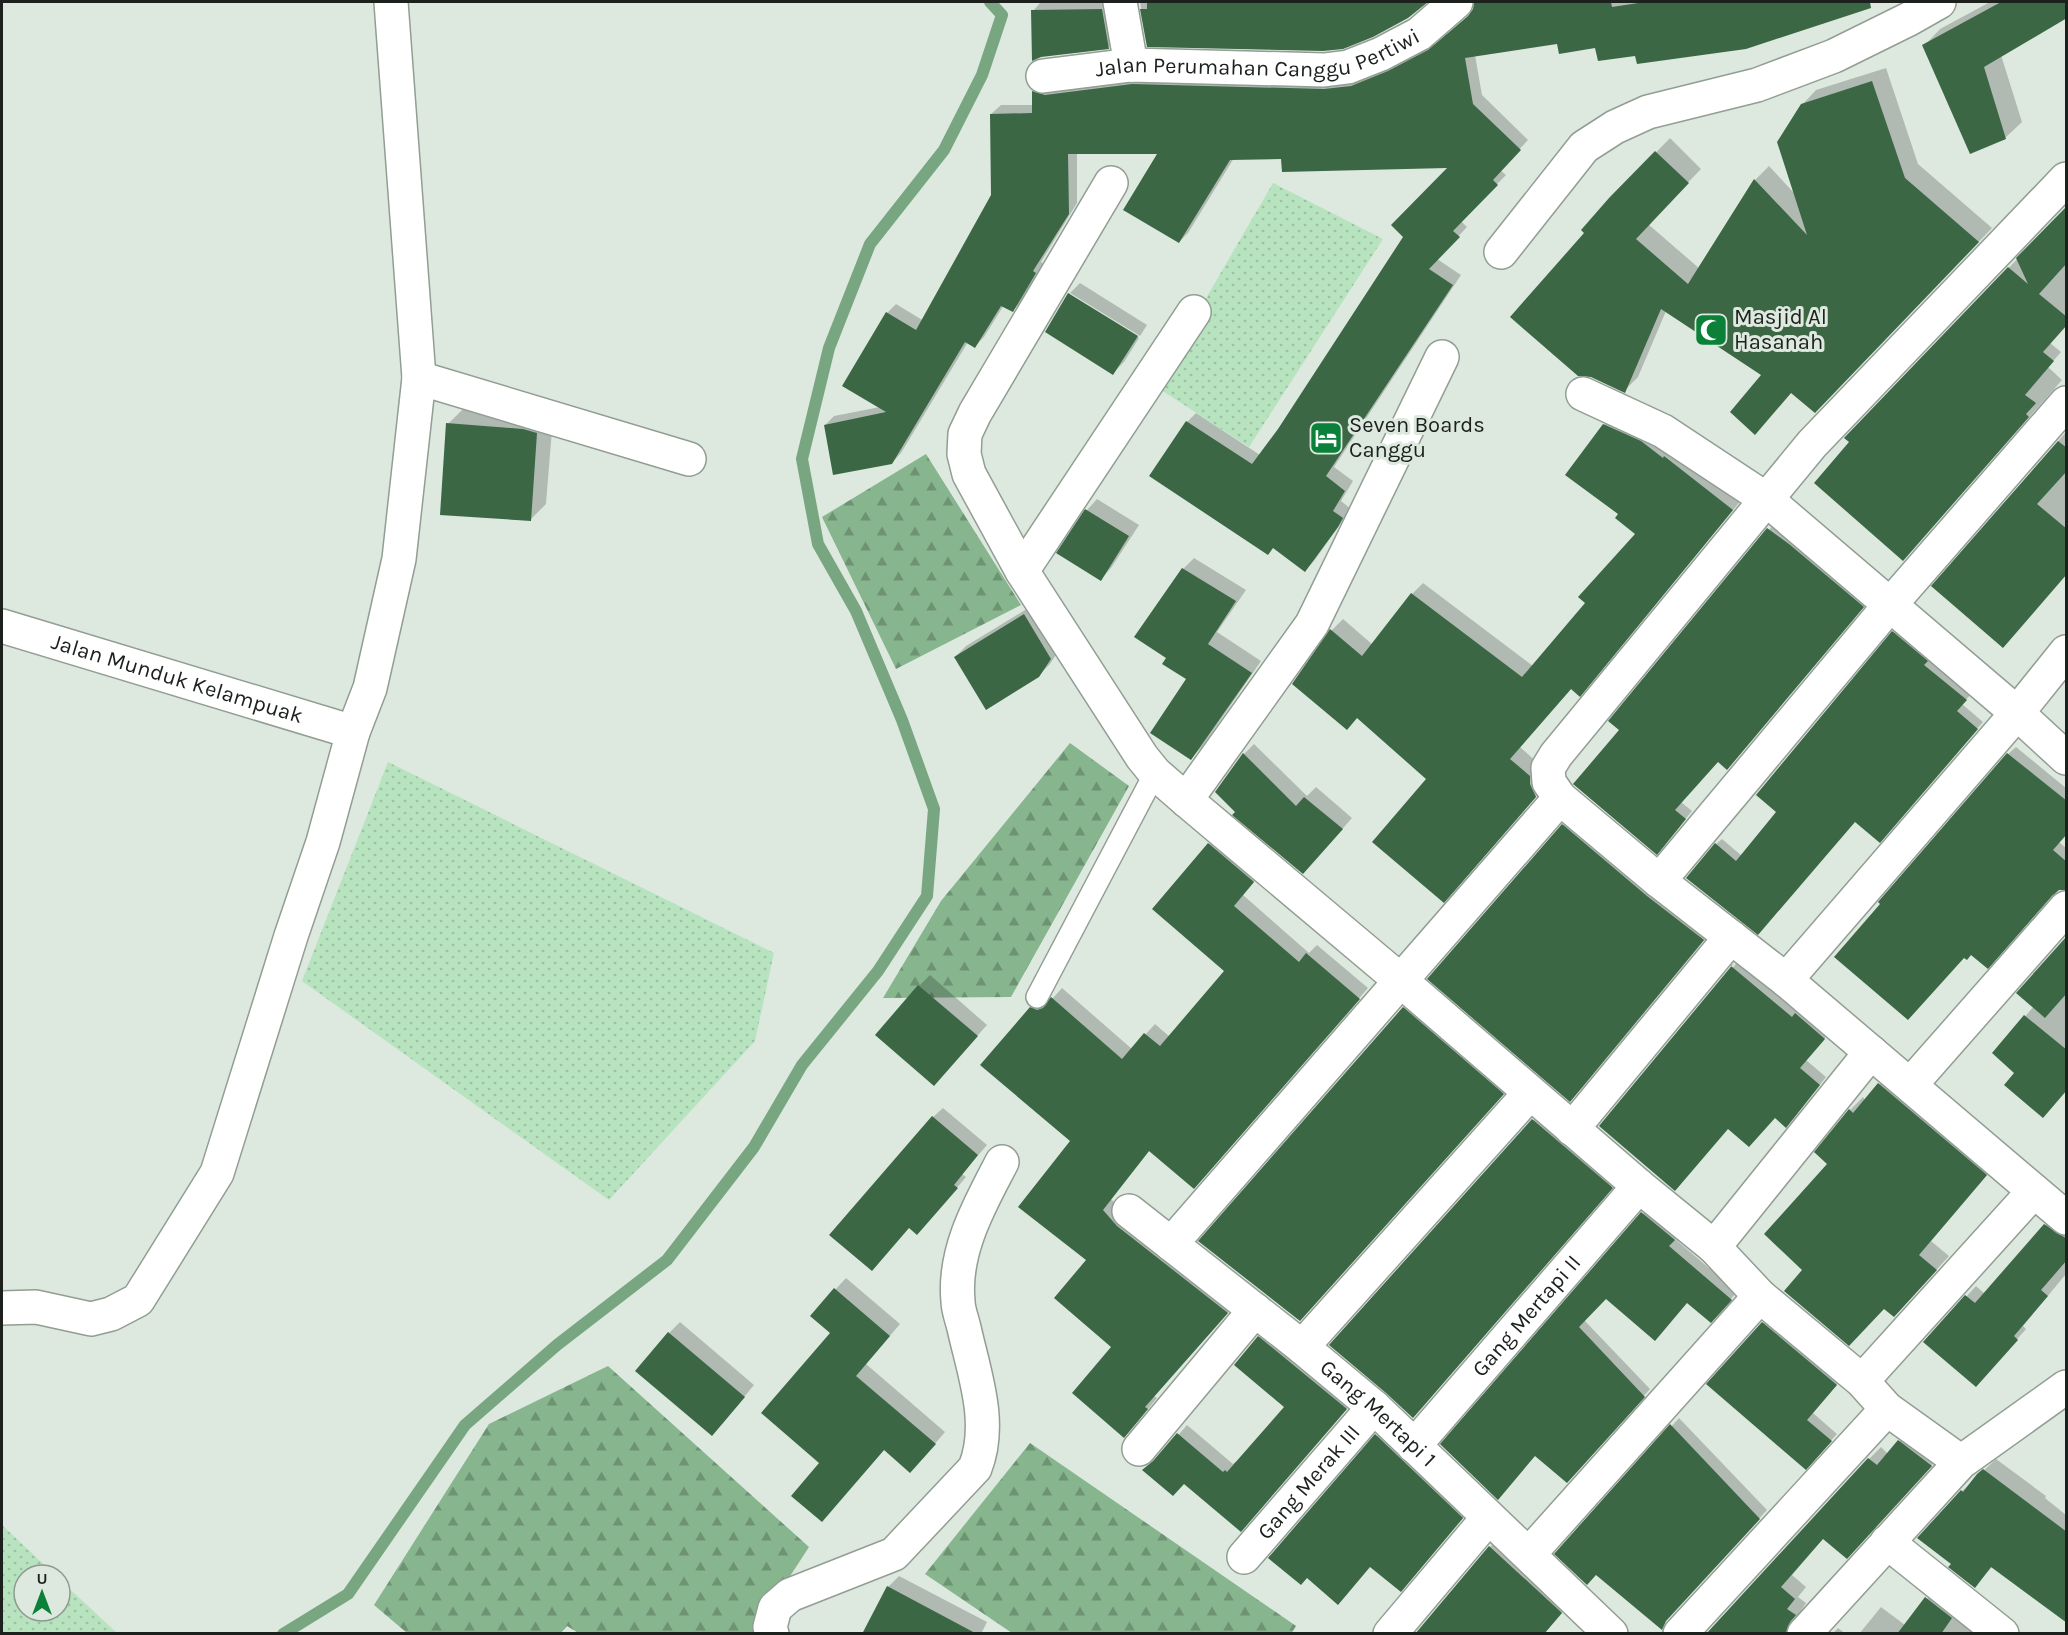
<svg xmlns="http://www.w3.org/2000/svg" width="2068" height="1635" font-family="Karla,sans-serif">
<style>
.grass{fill:url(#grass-dots)}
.forest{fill:url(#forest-firs)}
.shadow{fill:#0003}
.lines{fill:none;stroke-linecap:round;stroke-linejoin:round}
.stream{stroke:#78a680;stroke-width:12}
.building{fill:#3b6744}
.lane-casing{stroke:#929d93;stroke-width:24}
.street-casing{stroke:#929d93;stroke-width:36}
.secondary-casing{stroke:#929d93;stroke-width:36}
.lane{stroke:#fff;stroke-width:21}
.street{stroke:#fff;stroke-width:33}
.secondary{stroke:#fff;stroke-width:33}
.labels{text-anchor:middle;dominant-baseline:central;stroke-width:6;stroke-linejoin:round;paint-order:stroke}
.street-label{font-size:22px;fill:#1c211d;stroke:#dde9df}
.poi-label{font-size:22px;fill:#1c211d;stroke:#dde9df;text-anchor:start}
</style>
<defs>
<pattern id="grass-dots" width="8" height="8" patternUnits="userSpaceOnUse" patternTransform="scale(1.5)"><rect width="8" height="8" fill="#b7e3be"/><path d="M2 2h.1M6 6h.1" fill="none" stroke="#9dc2a3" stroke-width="1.8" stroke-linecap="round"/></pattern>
<pattern id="forest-firs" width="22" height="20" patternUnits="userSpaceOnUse" patternTransform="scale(1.5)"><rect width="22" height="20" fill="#86b58e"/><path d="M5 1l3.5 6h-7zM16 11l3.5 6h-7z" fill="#6d9373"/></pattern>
</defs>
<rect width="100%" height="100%" fill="#dde9df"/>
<path class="grass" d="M1273,183L1383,239L1249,447L1155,386Z
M388,762L774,953L755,1041L609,1200L302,981Z
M2,1525L55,1575H24V1611H60V1580L117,1633H2Z"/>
<path class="forest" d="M926,454L1021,605L896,669L822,517Z
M1070,743L1129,786L1011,997L883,998L941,901Z
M608,1366L809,1547L753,1633L580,1634L567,1626L560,1634L407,1633L374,1605L489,1424Z
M1030,1443L1296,1626L1291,1634L1012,1633L925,1574Z"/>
<path class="shadow" d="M1048,2H1109L1116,40L1108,47L1033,11L1040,3Z
M1140,2H1426L1408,17L1148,45Z
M1482,2H1855L1850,6L1636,54L1596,46L1559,42L1475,55L1482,95L1528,140L1500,170L1506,175L1461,221L1467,227L1437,259L1461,275L1334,467L1353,481L1341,501L1351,509L1314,561L1305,570L1274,547L1151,476L1187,422L1196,413L1260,455L1279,430L1450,166L1283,157L1234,158L1188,233L1179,242L1160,152H1077V203L1041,262L1044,264L1021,302L1012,311L1004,305L984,337L975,346L968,342L901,453L892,463L825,425L834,416L880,407L887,313L896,304L924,321L992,195L991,114L1001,105H1034V91L1043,82L1399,63L1439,42L1472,14Z
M1990,2H2066V16L2001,55L2022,122L2005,138L1924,46L1940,29Z
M1886,68L1918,164L1992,228L1829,398L1792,392L1755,432L1763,375L1666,311L1638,377L1624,391L1586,233L1611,199L1670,138L1701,169L1648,224L1700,269L1755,180L1769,166L1795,194L1802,105L1816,90Z
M2066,208V324L2050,343L2061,352L2048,367L2062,380L1911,551L1851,442L1846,438Z
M1080,283L1147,325L1140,336L1070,293Z
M1070,293V296L1139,338L1124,362L1113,373L1047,332Z
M464,408L553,417L546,504L530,520L448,424Z
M1615,413L1743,498L1591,683L1572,688L1520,747L1540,765L1547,784L1455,890L1428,778L1358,717L1347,728L1294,684L1332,630L1343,619L1373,645L1412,594L1423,583L1533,666L1587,602L1637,534L1620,514L1604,425Z
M2066,432V573L1933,586Z
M1097,499L1139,525L1111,568L1101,579L1087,510Z
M1775,522L1870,599L1734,761L1718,760L1681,802L1692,811L1664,845L1621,729Z
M1194,558L1246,590L1217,632L1261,661L1202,747L1191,758L1188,679L1168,658L1183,569Z
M1035,604L1061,647L1050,664L1038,676L955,657L966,646Z
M1899,627L1972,693L1962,704L1983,722L1886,835L1856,820L1764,927L1716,844L1722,839L1742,856L1778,812L1893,632Z
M1254,744L1307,796L1316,787L1352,818L1314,861L1237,812L1244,754Z
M2016,747L2066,788V833L2059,842L2066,848V888L2008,754Z
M1576,812L1716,926L1583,1087L1570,1100L1563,825Z
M1219,834L1263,871L1243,895L1309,953L1317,945L1368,988L1204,1177L1150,1150L1111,1199L1127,1216L1237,1302L1154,1396L1157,1398L1134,1426L1088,1259L1072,1141L1031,1008L1041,998L1052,999L1062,988L1132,1049L1155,1024L1170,1037L1226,971L1209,844Z
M2066,938V1089L2016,1073L1994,1053L2034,1006Z
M1739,960L1831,1031L1806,1060L1826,1077L1793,1119L1775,1116L1729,1128L1601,1126Z
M930,975L987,1025L934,1084L919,986Z
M1412,999L1511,1085L1308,1311L1404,1008Z
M1892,1071L1999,1161L1931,1241L1949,1256L1907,1302L1884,1307L1804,1270L1829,1163L1850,1110L1863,1097L1865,1100Z
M943,1108L987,1145L962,1174L966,1177L927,1223L933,1117Z
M1540,1113L1618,1180L1420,1410L1331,1345Z
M1649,1207L1681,1232L1675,1239L1737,1292L1717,1315L1688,1301L1606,1297L1584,1320L1650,1389L1574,1475L1536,1454L1442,1444Z
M2054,1215L2066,1224V1274L2023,1326L2026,1329L1986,1375L1925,1342L1976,1286L1985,1294Z
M846,1278L900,1324L866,1364L945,1432L921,1460L885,1449L832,1509L821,1463L832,1333L812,1315Z
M1770,1316L1843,1377L1813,1413L1837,1434L1812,1461L1763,1323Z
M680,1322L754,1385L722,1424L669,1333Z
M1268,1328L1355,1399L1250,1521L1185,1482L1144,1470L1160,1456L1187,1425L1233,1464L1235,1462L1237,1464L1286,1407L1259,1337Z
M1679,1418L1767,1510L1678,1607L1597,1573L1556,1554Z
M1385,1427L1471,1509L1409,1582L1371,1565L1270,1557Z
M1911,1429L1943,1453L1859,1545L1824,1537L1792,1575L1806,1587L1798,1597L1806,1603L1797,1617L1801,1634H1708L1869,1459L1881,1447L1888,1454Z
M1996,1459L2046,1496L2045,1498L2066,1515V1621L1993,1566L1975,1586L1953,1564L1962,1491Z
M1498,1539L1569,1604L1544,1634L1490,1547Z
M899,1576L987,1622L981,1634H883L888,1587Z
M1938,1586L1997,1634H1859L1881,1607L1905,1625Z
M1838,1628L1846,1634H1832Z"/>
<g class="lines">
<path class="stream" d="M283,1634L348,1594L465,1425L557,1345L667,1260L754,1147L802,1065L878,971L927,896L934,809L902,720L856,611L818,544L802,459L829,348L870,244L944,150L982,75L1002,15L990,2"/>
</g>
<path class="building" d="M1147,2L1182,3L1428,2L1408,18L1373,37L1343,49L1323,51L1147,47L1140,9H1147Z
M1474,2H1611L1612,7L1645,2H1870L1871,8L1746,49L1637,64L1635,56L1598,61L1595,48L1559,54L1557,44L1465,58L1473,104L1521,150L1493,180L1498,185L1453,231L1460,237L1429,269L1453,285L1326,476L1345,491L1333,511L1343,518L1338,527L1305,572L1273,548L1268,555L1149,476L1186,421L1252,464L1278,429L1403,237L1391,225L1447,168L1282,172L1281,159L1230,160L1179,243L1123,210L1157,154H1068L1069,214L1033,271L1036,273L1013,312L1001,306L975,348L965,342L892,464L833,475L824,425L886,412L842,386L886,312L916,330L991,195L990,114L1032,113V91L1045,95L1132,84L1324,89L1351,86L1388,71L1428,50L1468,16L1473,9Z
M2001,2H2067V18L1984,67L2006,139L1970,154L1922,45Z
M1102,9L1109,49L1041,57L1032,61L1031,10Z
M1872,81L1905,178L1979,242L1815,413L1791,393L1755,435L1730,412L1761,375L1661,309L1625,393L1591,377L1578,376L1510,317L1584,233L1581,230L1609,198L1655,151L1689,183L1636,239L1688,284L1754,179L1807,235L1777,142L1801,104Z
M2067,206V263L2039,294L2067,317V325L2043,352L2054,361L2025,395L2036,403L2026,414L2029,417L1903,561L1814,483L1849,442L1844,438L2008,267L2028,284L2016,258Z
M1068,293L1138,336L1113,375L1045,332Z
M446,423L523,429L537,433L531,521L440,515Z
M1603,424L1641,441L1663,458L1664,456L1733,510L1580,697L1571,689L1510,759L1530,776V784L1536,797L1444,903L1372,842L1426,779L1357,718L1347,730L1292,684L1330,629L1362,656L1411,593L1522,677L1585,603L1578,597L1635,534L1615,518L1618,514L1565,475Z
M2058,441L2067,448V471L2037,504L2067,529V574L2003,648L1931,586Z
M1085,509L1129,536L1101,581L1056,553Z
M1767,528L1789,544L1864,607L1727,770L1718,762L1675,810L1686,819L1657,855L1573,784L1619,730L1608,721Z
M1182,568L1236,601L1208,644L1252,673L1191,760L1150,733L1186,679L1162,664L1166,658L1134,637Z
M1024,614L1051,659L1039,677L986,710L954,657Z
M1892,631L1928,661L1924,665L1967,700L1957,711L1978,729L1880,843L1855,822L1758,935L1686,878L1715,843L1736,861L1776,812L1756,795Z
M1243,753L1296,806L1304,797L1343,829L1303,874L1232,815L1235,812L1215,792Z
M2007,753L2067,801V834L2053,850L2067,862V890H2059L2052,896L1988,969L1971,955L1967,960L1964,958L1908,1020L1834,957L1880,904L1878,902Z
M1562,824L1647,896L1704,940L1570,1102L1427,979Z
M1208,843L1254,882L1234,906L1299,962L1306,953L1360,999L1194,1189L1149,1151L1103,1210L1117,1226L1228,1313L1145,1407L1148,1409L1124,1438L1072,1393L1111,1347L1054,1298L1086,1260L1018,1207L1070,1141L980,1065L1030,1007L1037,1010L1043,1008L1051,997L1122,1059L1144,1033L1160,1046L1224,971L1152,909Z
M2067,936V993L2045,1018L2016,993Z
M1734,963L1731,966L1792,1017L1795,1013L1825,1039L1800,1068L1820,1085L1786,1128L1775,1118L1749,1147L1728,1129L1675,1191L1599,1126Z
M918,985L978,1036L934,1086L875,1035Z
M1403,1007L1504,1094L1300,1321L1198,1241Z
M2024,1015L2067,1050V1090L2043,1118L2004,1085L2014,1073L1992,1053Z
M1878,1083L1987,1175L1919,1255L1937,1270L1894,1317L1884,1309L1849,1346L1784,1291L1802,1270L1764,1234L1827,1164L1814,1152L1849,1109L1853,1113Z
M932,1116L978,1155L954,1185L958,1188L917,1235L909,1228L872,1271L829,1235Z
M1532,1119L1613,1188L1413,1418L1386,1393L1329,1345Z
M1641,1212L1675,1240L1669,1246L1732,1300L1711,1323L1687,1303L1655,1341L1606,1299L1579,1327L1645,1397L1567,1483L1535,1456L1498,1500L1440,1444Z
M2044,1224L2067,1239V1260L2041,1290L2048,1296L2014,1336L2018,1340L1976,1387L1923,1342L1965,1295L1975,1303Z
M834,1288L890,1336L856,1376L936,1444L910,1473L884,1450L822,1522L791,1496L819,1463L761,1413L830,1333L810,1316Z
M1762,1322L1837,1385L1807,1420L1832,1441L1806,1470L1706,1384Z
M668,1332L745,1397L712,1436L635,1371Z
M1258,1336L1347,1409L1241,1532L1184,1484L1173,1496L1142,1470L1153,1461L1177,1433L1223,1472L1225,1470L1227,1472L1284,1407L1234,1365Z
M1670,1424L1760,1519L1666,1621L1662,1630L1596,1575L1587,1585L1554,1554Z
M1375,1434L1463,1518L1401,1592L1370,1567L1338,1605L1307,1578L1301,1585L1268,1558Z
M1898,1440L1932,1466L1847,1559L1823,1539L1781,1587L1795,1599L1787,1609L1796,1615L1790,1622L1786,1634H1706L1868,1458L1877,1465Z
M1983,1469L2067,1532V1623L1991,1567L1975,1588L1948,1567L1951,1564L1917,1538L1961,1490L1963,1492L1977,1474Z
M1489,1546L1562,1613L1544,1634H1415Z
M887,1586L977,1634H862Z
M1925,1597L1952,1618L1941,1634H1897Z"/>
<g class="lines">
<defs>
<path id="lane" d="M1037,997L1155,773"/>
<g id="street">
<path d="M1120,2L1131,65"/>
<path id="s1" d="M1043,76L1131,65L1324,70L1348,67L1381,54L1419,34L1456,2"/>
<path d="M2066,179L1812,444L1556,755L1548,768L1549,782L1560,798L1659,881L1786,980L2066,1218"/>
<path d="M1111,183L975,413L965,434L964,454L969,474L1022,571L1142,757L1155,773L1186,800L1400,980L1639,1186L1714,1247L1760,1296L1862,1381L1887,1409L1961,1462"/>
<path d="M1501,252L1584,147L1615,127L1648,112L1757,85L1834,56L1909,19L1939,2"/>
<path d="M419,378L689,459"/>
<path d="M1583,394L1663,431L1766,499L2017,713L2066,758"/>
<path d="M1022,571L1194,312"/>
<path id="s2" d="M2,626L353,732"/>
<path d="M1186,800L1312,624L1442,357"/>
<path d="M1659,881L1889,606L2066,403"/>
<path d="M1786,980L2017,713L2066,652"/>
<path d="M1911,1084L2066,908"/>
<path d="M1572,1129L1731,937"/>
<path id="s3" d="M1129,1211L1302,1347L1374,1407L1611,1634"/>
<path d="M1171,1244L1560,798"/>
<path d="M1714,1247L1871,1052"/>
<path d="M2,1308L36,1307L91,1319L111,1314L138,1300L217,1173L291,936L323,842L353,732L370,688L399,559L419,378L391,2"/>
<path d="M1302,1347L1530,1093"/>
<path d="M1862,1381L2034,1191"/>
<path id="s4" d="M1414,1446L1639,1186"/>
<path d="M1139,1449L1255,1310"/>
<path d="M1887,1542L2002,1634"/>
<path d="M1529,1554L1760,1296"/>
<path id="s5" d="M1244,1557L1374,1407"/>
<path d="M772,1634L770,1627L775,1608L790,1595L894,1554L975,1468C993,1423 974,1373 964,1328C962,1319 958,1310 958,1301C953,1251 980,1204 1002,1162"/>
<path d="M1390,1634L1488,1518"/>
<path d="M1680,1634L1887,1409"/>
</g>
<path id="secondary" d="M1804,1634L1961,1462L2066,1387"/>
</defs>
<use href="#lane" class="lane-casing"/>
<use href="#street" class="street-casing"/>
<use href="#secondary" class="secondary-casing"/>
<use href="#lane" class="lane"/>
<use href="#street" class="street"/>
<use href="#secondary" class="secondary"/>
</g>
<defs>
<symbol id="mosque-square" viewBox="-11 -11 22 22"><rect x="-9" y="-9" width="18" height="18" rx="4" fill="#0b8038" stroke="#dde9df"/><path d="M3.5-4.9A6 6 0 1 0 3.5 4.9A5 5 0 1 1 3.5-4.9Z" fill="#fff"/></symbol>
<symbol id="hotel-square" viewBox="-11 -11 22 22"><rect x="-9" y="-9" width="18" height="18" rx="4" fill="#0b8038" stroke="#dde9df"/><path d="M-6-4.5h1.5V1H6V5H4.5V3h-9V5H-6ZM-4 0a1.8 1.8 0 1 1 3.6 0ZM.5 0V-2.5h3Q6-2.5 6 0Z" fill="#fff"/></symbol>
</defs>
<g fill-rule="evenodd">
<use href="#mosque-square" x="1692" y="311" width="38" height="38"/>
<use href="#hotel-square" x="1307" y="419" width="38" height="38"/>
</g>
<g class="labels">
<g class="street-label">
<text stroke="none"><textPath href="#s1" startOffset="218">Jalan Perumahan Canggu Pertiwi</textPath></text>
<text stroke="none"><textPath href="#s2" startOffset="183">Jalan Munduk Kelampuak</textPath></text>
<text stroke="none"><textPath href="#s4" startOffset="172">Gang Mertapi II</textPath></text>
<text stroke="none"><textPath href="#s3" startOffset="321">Gang Mertapi 1</textPath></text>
<text stroke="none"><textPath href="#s5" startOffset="99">Gang Merak III</textPath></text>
</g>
<g class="poi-label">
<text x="1734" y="317">Masjid Al<tspan x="1734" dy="25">Hasanah</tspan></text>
<text x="1349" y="425">Seven Boards<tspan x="1349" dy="25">Canggu</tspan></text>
</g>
</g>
<rect width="2068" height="1635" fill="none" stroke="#1c211d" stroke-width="6"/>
<g transform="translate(42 1593)"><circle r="28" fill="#dde9df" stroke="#909991" stroke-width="1.5"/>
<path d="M0-4.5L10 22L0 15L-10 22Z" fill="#0b8038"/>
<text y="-9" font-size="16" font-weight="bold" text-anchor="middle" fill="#1c211d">U</text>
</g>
</svg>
